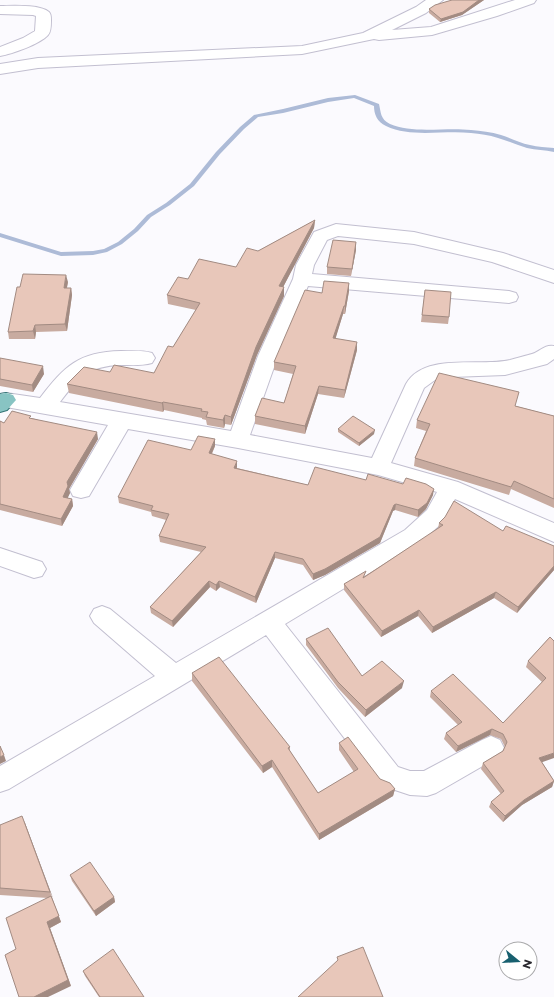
<svg xmlns="http://www.w3.org/2000/svg" width="554" height="997" font-family="Montserrat,sans-serif">
<style>
.lines{fill:none;stroke-linecap:round;stroke-linejoin:round}
.stream{fill:#adbbd7;fill-rule:evenodd}
.minor-casing{stroke:#c2bfd0;stroke-width:2}
.major-casing{stroke:#337475;stroke-width:2}
.minor{fill:#fff;fill-rule:evenodd}
.major{fill:#88c4c3;fill-rule:evenodd}
.wall{fill:#c8aba0}
.shaded-wall{fill:#a28b82}
.building{fill:#e8c7ba;stroke:#a28b82}
</style>
<rect width="100%" height="100%" fill="#fbfafe"/>
<g class="lines">
<path class="stream" d="M355,95L379,104C381,112 380,119 390,124C412,134 446,127 471,130C481,131 491,132 501,135C511,138 520,143 530,145C538,147 546,147 554,148V152C545,150 536,150 527,148C517,145 508,141 498,138C489,135 480,134 471,133C443,130 411,138 386,126C377,122 374,114 374,106L354,98L328,102L283,113L258,117L244,129L220,154L194,186L170,205L151,217L138,231L122,244L107,252L93,255L61,256L0,237V233L61,252L93,251L104,249L118,242L134,229L147,215L166,203L190,184L216,152L240,127L254,115L283,109L328,98Z"/>
<defs>
<path id="minor" d="M426,0H443L426,13L392,30L431,27L515,0H536L534,3L497,16L432,35L379,40L374,39L302,54L38,68L0,74V64L38,58L302,46L363,33L416,7Z
M0,6C11,6 40,4 49,12C51,14 51,17 51,20C51,25 51,32 48,35C40,44 12,54 0,56V47L23,38L35,31L36,16L33,15L0,14Z
M336,224L414,232L503,253L554,270V283L492,262L414,244L338,236L327,240L314,265L312,274L509,291L516,293L518,297L516,301L509,303L308,286L278,356L250,435L372,458L406,384C424,352 480,367 510,360C517,358 525,356 532,354C539,352 545,344 554,346V359L547,364L505,375L452,377L435,380L424,388L391,463L458,482L554,523V542L455,499L443,522L421,542L285,624L398,767L410,771H424L482,740L491,736L500,740L504,748L500,756L436,793L427,796L410,795L380,785L266,635L9,789L0,792V766L155,676L94,623L90,616L94,609L102,606L110,609L176,663L405,530L427,510L437,492L378,475L238,448L128,429L89,496L81,498L73,496L70,490L108,425L0,406V394L6,393L40,398C65,366 78,352 121,351C132,351 142,350 152,353L155,358L152,363C142,366 131,365 121,365C88,366 79,377 60,402L231,431L258,356L293,279L296,265L314,232Z
M0,548L42,562L46,569L42,576L34,578L0,566Z"/>
<path id="major" d="M6,393L13,395L16,400L7,410L0,412V394Z"/>
</defs>
<use href="#minor" class="minor-casing"/>
<use href="#major" class="major-casing"/>
<use href="#minor" class="minor"/>
<use href="#major" class="major"/>
</g>
<path class="wall" d="M452,0H484L462,15L440,22L429,13V9Z
M315,220L314,228L283,287H284V296L257,355L231,425L225,424L224,428L207,425L206,420L202,419V418L164,410L163,412L69,393L67,384L110,372L154,373L173,347L196,310L168,304L167,295L188,279L236,267L258,251Z
M356,242V250L351,276L327,274V267Z
M68,282L67,288H71L72,295L67,331L36,332L35,339H9L8,332Z
M349,283V291L345,314H343L335,339L357,350L344,398L318,394L305,434L255,424V416L284,403L293,374L274,370V362L322,293Z
M425,290L449,317L448,324L421,322Z
M0,358L44,374L33,392L0,386Z
M516,406L554,416V508L511,489L509,495L414,466L415,458L426,431L416,428L417,420Z
M32,418L98,439L69,489L70,493L67,498L72,499L73,506L62,526L0,510V421L4,423Z
M338,429L374,434L359,446L338,432Z
M215,446L212,454L237,467V468L308,485L366,480L433,495L426,509L418,517L395,510L393,511L380,543L325,575L313,580L303,565L275,558L256,603L220,587L216,591L210,587L173,627L151,613L150,607L201,552L160,542L159,536L166,520L152,516L151,512L119,503L118,497L191,450Z
M439,523L503,531L554,546V570L517,613L494,598L432,633L418,616L381,637L344,590V584L365,576L438,529Z
M550,637L542,762L554,781L552,787L522,805L503,822L489,807L491,802L501,794L481,769L483,763L503,751L505,747L501,739L490,735L456,752L444,739L446,733L458,725L430,697L431,691L503,723L542,682L526,667L528,661Z
M306,639L362,676L402,688L365,717L338,688L306,645Z
M192,673L290,747V751L318,793L354,772L339,750V743L380,779L395,789L393,796L319,840L272,767L263,773L192,681Z
M25,823L61,922L50,928L71,986L16,949L48,898L0,895V825Z
M70,875L114,897L115,902L96,916L72,881Z
M83,971L144,997H99L85,976Z"/>
<path class="shaded-wall" d="M479,0H484L462,15L440,22L441,19Z
M315,220L314,228L279,295V286Z
M356,242V250L351,276L352,269Z
M66,275L68,282L65,295L64,288Z
M349,283V291L345,314V306Z
M284,287V296L257,355L231,425V417L256,347Z
M71,288L72,295L67,331L65,324Z
M344,306L343,314L333,347V338Z
M35,325L36,332L35,339L33,331Z
M357,342V350L344,398L345,390Z
M43,366L44,374L33,392L32,385Z
M319,386L318,394L305,434V426Z
M163,402L164,410L163,412L162,403Z
M225,415V424L224,428L223,420Z
M375,430L374,434L359,446V443Z
M97,432L98,439L69,489L70,493L65,504L63,497L67,482Z
M215,439V446L209,459V453Z
M237,461V467L234,474V468Z
M434,489L433,495L426,509L418,517V510Z
M72,499L73,506L62,526L61,519Z
M396,504L395,510L393,511L380,543L325,575L313,580V574L394,505Z
M275,552V558L256,603L255,597Z
M554,566V570L517,613L518,607Z
M209,581L210,587L173,627L172,621Z
M219,581L220,587L216,591V585Z
M496,592L494,598L432,633L433,627Z
M419,610L418,616L381,637L382,631Z
M404,681L402,688L365,717L366,710Z
M492,729L490,735L456,752L458,746Z
M554,753V758L537,764L539,758Z
M4,755L6,761L0,764V757Z
M272,760V767L263,773L262,766Z
M554,781L552,787L522,805L503,822L505,816L524,800Z
M395,789L393,796L319,840V834Z
M22,816L25,823L53,898L50,892Z
M51,896L61,922L50,928L71,986L48,997H34Z
M114,897L115,902L96,916L94,911Z"/>
<path class="building" d="M452,0H479L463,12L441,19L429,9L435,5Z
M315,220L279,286L284,287L256,347L231,417L225,415L223,420L206,417L208,412L201,411L202,409L163,402L162,403L67,384L84,367L110,372L114,365L154,373L168,346L173,347L200,303L167,295L178,277L188,279L199,259L236,267L247,248L258,251Z
M333,240L356,242L352,269L327,267Z
M23,274L66,275L64,288H71L65,324L35,325L33,331L8,332L17,287H20Z
M324,281L349,283L345,306H344L333,338L357,342L345,390L319,386L305,426L255,416L262,398L284,403L296,366L274,362L305,290L322,293Z
M425,290L451,292L449,317L422,315Z
M0,358L43,366L32,385L0,379Z
M439,373L519,392L515,406L554,416V499L514,481L511,487L415,458L430,424L417,420Z
M12,411L31,416L29,418L97,432L67,482L68,486L63,497L72,499L61,519L0,504V421L4,423Z
M353,416L375,430L359,443L338,429Z
M198,436L215,439L209,453L237,461L234,468L308,485L315,467L366,480L368,474L403,484L406,478L426,484L434,489L427,503L418,510L396,504L394,505L380,537L325,569L313,574L303,559L275,552L255,597L219,581L216,585L209,581L172,621L150,607L206,547L159,536L169,514L151,510L153,506L118,497L148,440L191,450Z
M454,501L503,531L506,526L554,546V566L518,607L496,592L433,627L419,610L382,631L344,584L366,571L363,578L443,525L439,523L445,517Z
M328,628L362,676L382,661L404,681L366,710L338,682L306,639Z
M550,637L554,641V753L539,758L554,781L524,800L505,816L491,802L504,791L483,763L503,751L507,742L503,734L492,729L458,746L446,733L462,722L431,691L453,674L503,723L546,678L528,661Z
M219,657L290,747L288,748L318,793L358,769L339,743L348,737L380,779L390,783L395,789L319,834L272,760L262,766L192,673Z
M0,746L4,755L0,757Z
M22,816L50,892L0,888V825Z
M90,862L114,897L94,911L70,875Z
M51,896L59,916L47,922L68,980L34,997H19L5,955L16,949L6,918Z
M363,947L383,997H298L338,960L337,957Z
M113,949L144,997H100L83,971Z"/>
<g transform="translate(518 961) rotate(108)"><circle r="19" fill="#ffffff" stroke="#a9a9ab"/>
<path d="M0-3L7 15L0 10L-7 15Z" fill="#18606f"/>
<text y="-6" font-size="11" font-weight="bold" text-anchor="middle" fill="#29282e">N</text>
</g>
</svg>
